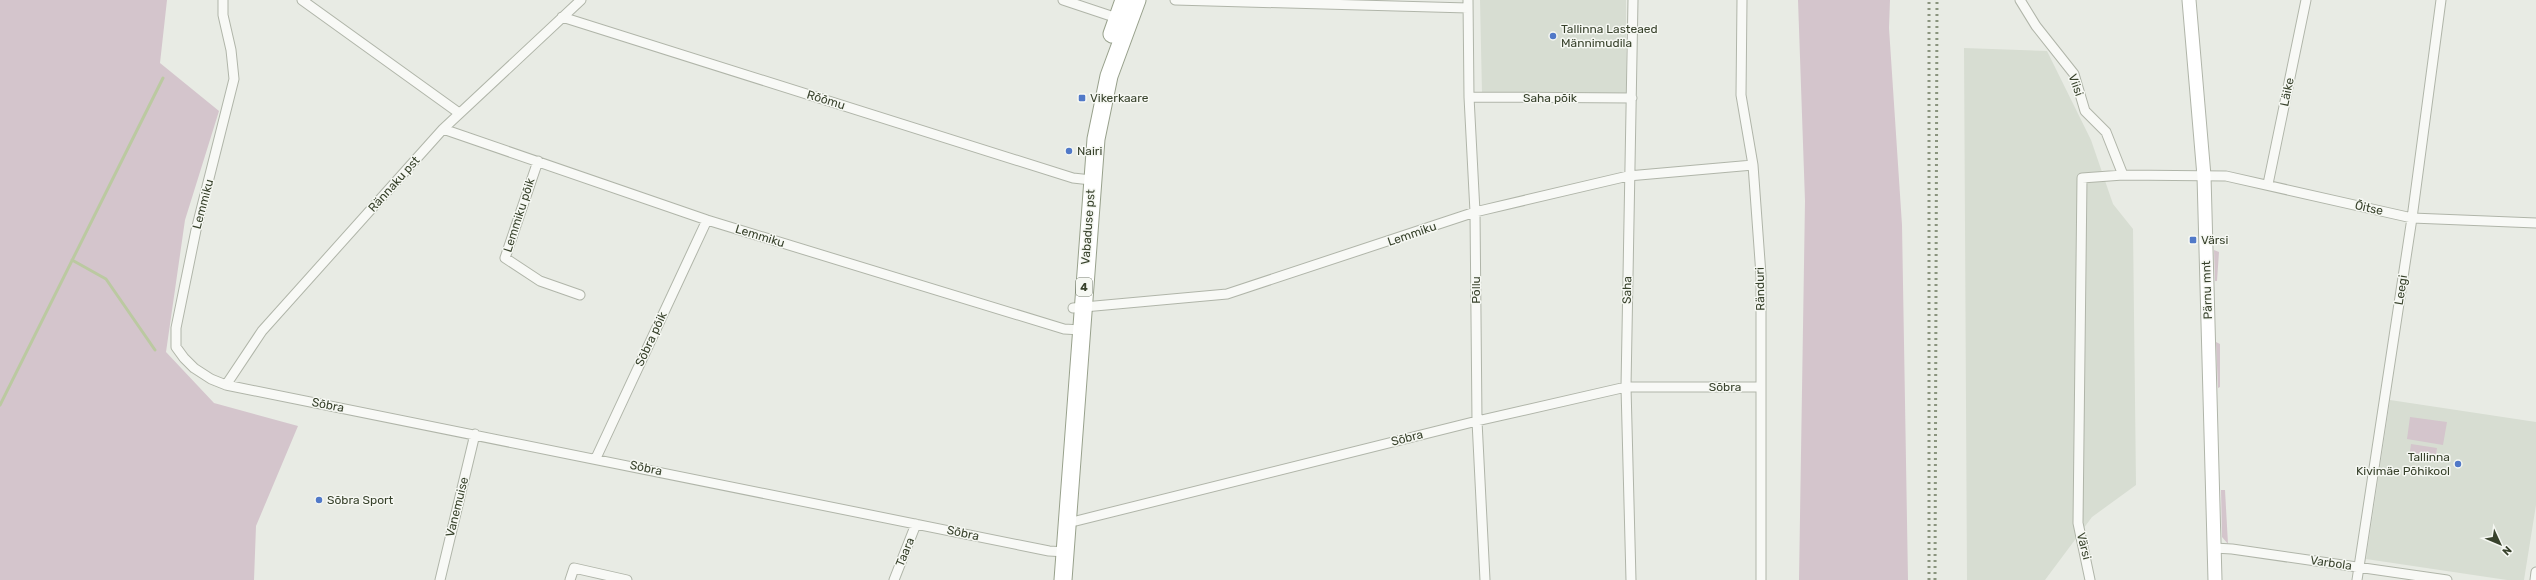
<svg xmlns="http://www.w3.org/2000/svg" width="2536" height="580" font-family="Rubik,sans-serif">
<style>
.built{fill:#d7ddd2}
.green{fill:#d4c5cc}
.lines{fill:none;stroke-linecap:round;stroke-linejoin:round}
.stream{stroke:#bbc9a1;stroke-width:3}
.street-casing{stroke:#b0b5a9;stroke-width:11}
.secondary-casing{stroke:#b0b5a9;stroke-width:15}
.highway-casing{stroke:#98a18c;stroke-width:19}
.street{stroke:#f8f9f6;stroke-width:9}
.secondary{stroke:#fff;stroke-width:13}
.highway{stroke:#fff;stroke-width:17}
.rail{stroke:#8a947e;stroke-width:3;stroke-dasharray:2 4;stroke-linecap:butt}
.poi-dot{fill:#5179c8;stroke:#f6f8f3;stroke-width:1.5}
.labels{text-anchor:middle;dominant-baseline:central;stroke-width:3;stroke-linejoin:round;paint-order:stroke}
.shield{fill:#f6f8f3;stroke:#717968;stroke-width:1}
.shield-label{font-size:11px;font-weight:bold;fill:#38422c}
.poi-label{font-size:12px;fill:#38422c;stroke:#f6f8f3;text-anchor:start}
.street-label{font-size:12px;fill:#38422c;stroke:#f6f8f3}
</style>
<rect width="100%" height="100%" fill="#e8ebe4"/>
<path class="built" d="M1480,0H1626V93H1482Z
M1964,48L2047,51L2091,140L2113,204L2133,229L2136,485L2092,517L2045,580H1967Z
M2390,400L2536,422V505L2524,580H2507L2366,559Z"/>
<path class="green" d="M0,0H167L160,63L219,111L185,220L166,352L214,403L298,426L256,526L254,580H0Z
M1798,0H1890L1889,28L1902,225L1908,580H1799L1805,201Z
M2214,250L2219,252L2217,281H2215Z
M2216,342L2220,344V387L2218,388Z
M2410,417L2447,422L2443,445L2407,439Z
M2411,444L2437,448L2435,462L2409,458Z
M2221,490H2225L2228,544L2222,537Z"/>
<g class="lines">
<path class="stream" d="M72,260L106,279L155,350
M0,405L163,78"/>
<defs>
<path id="street" d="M223,0V15L231,50L234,79L196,230L176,328V347L184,358L194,368L211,379L226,385L1049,551L1066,552
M302,0L459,113
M1063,0L1120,19
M1175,0L1468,8
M1468,0L1469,97L1475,212L1477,421L1485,580
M1742,0L1741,95L1753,165L1761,275V580
M2020,0L2036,26L2074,74L2085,111L2106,132L2123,175
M562,17L1073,178L1091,180
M1469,97L1632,98
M443,129L707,220L1064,329L1081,330
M538,161L505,258L540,281L580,295
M2268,184L2306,0
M1073,308L1227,294L1475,212L1628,176L1753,165
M226,385L262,331L443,129L581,0
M596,458L707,220
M1065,521H1076L1477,421L1626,387H1760
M2214,548L2232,549L2447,580
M440,580L475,434
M570,580L574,568L627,580
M894,580L916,524
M1631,580L1626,387L1633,0
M2090,580L2078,523L2082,178L2123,175L2226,176L2412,218L2536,223
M2357,580L2412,218L2441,0
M2535,580L2536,572"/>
<path id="secondary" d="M2189,0L2204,176L2215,580"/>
<path id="highway" d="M1112,34L1124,0
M1063,580L1096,139L1109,76L1137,0"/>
</defs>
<use href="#street" class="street-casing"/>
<use href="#secondary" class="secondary-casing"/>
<use href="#highway" class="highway-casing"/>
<use href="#street" class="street"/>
<use href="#secondary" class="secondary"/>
<use href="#highway" class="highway"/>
<path class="rail" d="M1929,580V0
M1935,580L1937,0"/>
</g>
<g class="poi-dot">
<circle cx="1553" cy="36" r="4"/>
<rect x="1078" y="94" width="8" height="8" rx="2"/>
<circle cx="1069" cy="151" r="4"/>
<rect x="2189" y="236" width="8" height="8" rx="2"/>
<circle cx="2458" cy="464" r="4"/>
<circle cx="319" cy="500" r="4"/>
</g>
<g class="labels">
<rect class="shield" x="1076" y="278" width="16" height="18" rx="3"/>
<g class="shield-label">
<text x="1084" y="287">4</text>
</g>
<g class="poi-label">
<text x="1561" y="29">Tallinna Lasteaed<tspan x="1561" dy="14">Männimudila</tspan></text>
<text x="1090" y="98">Vikerkaare</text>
<text x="1077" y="151">Nairi</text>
<text x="2201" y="240">Värsi</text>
<text x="2450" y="457" text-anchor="end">Tallinna<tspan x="2450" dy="14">Kivimäe Põhikool</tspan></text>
<text x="327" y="500">Sõbra Sport</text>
</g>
<g class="street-label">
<text transform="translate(2076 85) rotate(70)">Viisi</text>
<text transform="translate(2287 92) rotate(-78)">Läike</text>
<text x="1550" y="98">Saha põik</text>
<text transform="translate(826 100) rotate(17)">Rõõmu</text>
<text transform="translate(394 184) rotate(-48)">Rännaku pst</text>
<text transform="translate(203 204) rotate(-75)">Lemmiku</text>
<text transform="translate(2369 208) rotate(13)">Õitse</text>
<text transform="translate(519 215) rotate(-72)">Lemmiku põik</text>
<text transform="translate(1088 227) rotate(-86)">Vabaduse pst</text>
<text transform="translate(1412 234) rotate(-19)">Lemmiku</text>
<text transform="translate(760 236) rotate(17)">Lemmiku</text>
<text transform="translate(1760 289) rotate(-91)">Ränduri</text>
<text transform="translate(1476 290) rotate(-90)">Põllu</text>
<text transform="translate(1627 290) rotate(-89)">Saha</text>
<text transform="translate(2207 290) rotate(-92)">Pärnu mnt</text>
<text transform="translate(2401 290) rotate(-81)">Leegi</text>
<text transform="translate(651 339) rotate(-65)">Sõbra põik</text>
<text x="1725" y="387">Sõbra</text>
<text transform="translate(328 405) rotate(11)">Sõbra</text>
<text transform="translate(1407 438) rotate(-14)">Sõbra</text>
<text transform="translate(646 468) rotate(12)">Sõbra</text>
<text transform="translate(457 507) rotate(-76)">Vanemuise</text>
<text transform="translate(963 533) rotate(12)">Sõbra</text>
<text transform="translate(2084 546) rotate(76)">Värsi</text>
<text transform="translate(905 552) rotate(-68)">Taara</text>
<text transform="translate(2331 563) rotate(8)">Varbola</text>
</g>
</g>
<g transform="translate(2500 544) rotate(134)" stroke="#f6f8f3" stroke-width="3" paint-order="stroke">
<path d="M0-3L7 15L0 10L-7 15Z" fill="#38422c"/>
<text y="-6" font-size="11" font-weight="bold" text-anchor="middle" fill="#38422c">N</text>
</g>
</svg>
